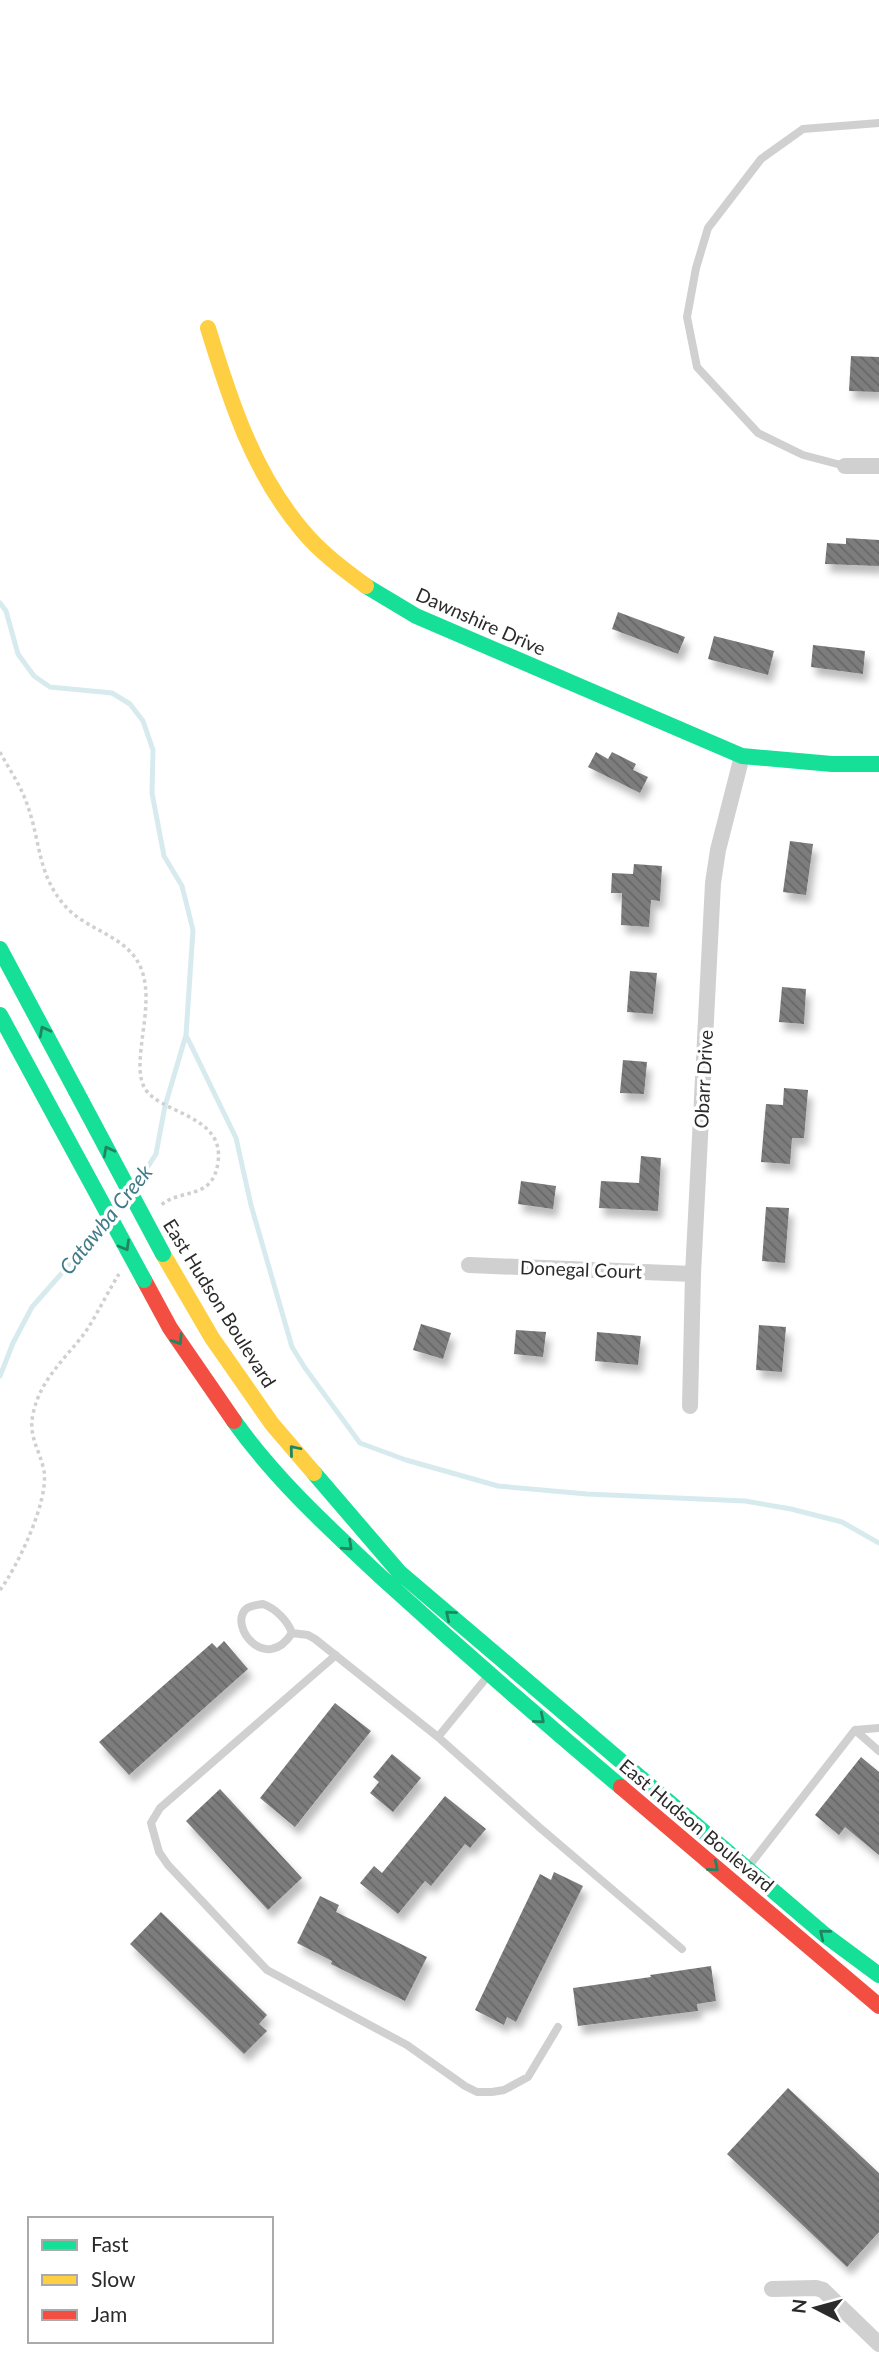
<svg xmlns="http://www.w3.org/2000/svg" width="879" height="2371" font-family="Lato,sans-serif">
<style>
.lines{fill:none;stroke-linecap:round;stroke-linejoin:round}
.stream{stroke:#d7ebef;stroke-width:5}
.building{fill:url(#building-back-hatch);filter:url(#shadow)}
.path{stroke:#d0d0d0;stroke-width:3.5;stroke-dasharray:3.5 3.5;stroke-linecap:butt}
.lane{stroke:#d0d0d0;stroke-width:8}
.street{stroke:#d0d0d0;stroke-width:16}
.fast{stroke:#16e098;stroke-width:16}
.slow{stroke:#ffcf43;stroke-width:16}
.jam{stroke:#f24e42;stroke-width:16}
.fast-bridge{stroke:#16e098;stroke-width:16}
.oneway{stroke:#208662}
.labels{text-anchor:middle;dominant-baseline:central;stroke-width:7;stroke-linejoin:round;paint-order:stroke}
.street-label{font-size:19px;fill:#2b2b2b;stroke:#fff}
.water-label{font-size:21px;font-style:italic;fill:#3f7c88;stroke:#fff}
</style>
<defs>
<pattern id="building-back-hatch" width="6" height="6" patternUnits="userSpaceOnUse" patternTransform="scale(1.75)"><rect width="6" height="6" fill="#7d7d7d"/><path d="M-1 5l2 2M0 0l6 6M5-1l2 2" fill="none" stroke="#676767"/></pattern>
<filter id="shadow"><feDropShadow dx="4.5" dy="8" stdDeviation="3.5" flood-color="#0004"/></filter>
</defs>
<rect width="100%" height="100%" fill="#fff"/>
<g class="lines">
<path class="stream" d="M0,603L6,611L18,654L34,676L50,687L112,693L130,704L143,721L153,750L152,793L164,856L182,886L193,930L186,1035L165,1106L156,1154L134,1188
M186,1035L236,1138L251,1205L292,1347L305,1368L360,1443L406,1460L498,1486L587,1494L745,1501L791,1509L842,1522L879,1543
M0,1376L13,1343L32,1307L106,1223"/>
</g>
<path class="building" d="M851,356L879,357V392L849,391Z
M846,538L879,540V566L825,564L827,543L846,544Z
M618,612L685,637L678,654L612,629Z
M714,636L774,651L768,675L708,659Z
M813,645L865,651L863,674L811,667Z
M596,752L608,759L612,752L636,764L633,770L648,777L640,793L588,767Z
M790,841L813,844L806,895L783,892Z
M634,864L662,866L660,901L651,900L649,927L621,925L622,893H611L612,873L633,874Z
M630,971L657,973L653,1014L627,1012Z
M782,987L806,989L804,1024L779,1022Z
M623,1060L647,1062L644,1094L620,1093Z
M784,1088L808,1090L804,1138H792L790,1164L761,1162L766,1104L783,1105Z
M641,1156L661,1158L658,1211L599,1208L601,1181L639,1183Z
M521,1181L556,1186L553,1209L518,1204Z
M766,1207L789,1208L785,1263L762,1261Z
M421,1324L451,1333L443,1359L413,1350Z
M759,1325L786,1327L782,1372L756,1370Z
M516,1330L546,1332L543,1357L514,1354Z
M597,1332L641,1336L638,1365L595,1361Z
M224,1641L248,1669L129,1775L99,1742L212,1643L217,1648Z
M335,1703L371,1731L295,1827L260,1798Z
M392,1754L421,1778L393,1812L370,1793L379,1782L373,1777Z
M861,1757L879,1772V1855L845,1827L839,1835L815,1815Z
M220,1789L302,1878L268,1910L186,1821Z
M445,1796L486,1829L470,1848L465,1844L431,1886L425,1881L398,1914L360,1883L374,1866L382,1873Z
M554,1872L583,1886L516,2022L507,2017L504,2025L475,2010L540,1874L551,1880Z
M320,1896L339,1905L336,1912L427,1957L405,2001L331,1964L332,1961L297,1943Z
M161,1912L267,2015L259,2024L267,2031L244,2054L130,1944Z
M711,1966L716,2001L697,2004L698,2011L578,2026L573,1988L651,1977L650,1975Z
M788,2088L879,2173V2232L847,2267L727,2154Z"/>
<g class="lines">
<path class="path" d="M0,752C9,769 21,786 27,804C41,842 37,875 66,907C89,932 130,936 142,971C155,1007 131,1061 144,1087C158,1114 225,1114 218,1162C213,1202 179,1187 159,1207
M0,1590C18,1566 49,1500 44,1471C40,1450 28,1437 33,1414C40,1380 64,1360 84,1334C97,1315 107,1293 119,1274"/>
<path class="lane" d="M845,466L803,455L758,433L697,367L687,317L696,268L708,228L761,159L803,129L879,123
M263,1604C275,1608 288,1621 292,1633C266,1674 228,1626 246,1609C251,1605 257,1605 263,1604Z
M292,1633L308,1635L315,1639L438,1737L539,1827L682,1949
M336,1655L160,1808L151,1823L159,1852L168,1865L267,1970L407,2045L465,2086L477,2092H492L504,2090L528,2077L558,2027
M855,1730L879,1751
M438,1737L487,1677
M749,1866L855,1730L879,1728"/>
<path class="street" d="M845,466H879
M469,1265L693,1274
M690,1406L693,1274L713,883L718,850L742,756
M772,2289L816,2288L823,2290L879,2344"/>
<path class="fast" d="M366,586L416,616L742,756L832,764H879
M0,949L76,1091
M0,1015L58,1122
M234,1421C276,1480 328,1527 380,1576C459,1648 539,1718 621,1787
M314,1473L399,1572L825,1935L879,1975"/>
<path class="slow" d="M208,328C230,400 253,472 302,530C320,552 343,569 366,586
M163,1254L212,1338L272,1424L314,1473"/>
<path class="jam" d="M144,1280L170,1328L234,1421
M621,1787L879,2006"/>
<path class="fast-bridge" d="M76,1091L163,1254
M58,1122L144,1280"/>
</g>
<defs><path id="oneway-chevron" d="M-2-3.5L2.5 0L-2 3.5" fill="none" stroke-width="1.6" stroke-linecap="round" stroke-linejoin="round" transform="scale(1.75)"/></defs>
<g class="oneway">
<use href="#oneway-chevron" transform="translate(44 1031) rotate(-118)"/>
<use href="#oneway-chevron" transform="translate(108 1151) rotate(-118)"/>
<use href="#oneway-chevron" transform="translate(125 1246) rotate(60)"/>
<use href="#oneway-chevron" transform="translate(178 1340) rotate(57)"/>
<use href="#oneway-chevron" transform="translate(294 1450) rotate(-130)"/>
<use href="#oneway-chevron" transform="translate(348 1546) rotate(43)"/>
<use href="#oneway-chevron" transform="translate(450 1615) rotate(-140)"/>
<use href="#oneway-chevron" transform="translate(540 1719) rotate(40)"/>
<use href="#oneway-chevron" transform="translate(714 1867) rotate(40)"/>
<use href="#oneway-chevron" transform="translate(824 1934) rotate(-141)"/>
</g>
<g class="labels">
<g class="street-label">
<text transform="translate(481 621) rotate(24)">Dawnshire Drive</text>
<text transform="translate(703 1079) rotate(-87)">Obarr Drive</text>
<text transform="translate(581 1269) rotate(2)">Donegal Court</text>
<text transform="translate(220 1303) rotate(58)">East Hudson Boulevard</text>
<text transform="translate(697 1825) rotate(40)">East Hudson Boulevard</text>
</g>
<g class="water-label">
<text transform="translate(105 1219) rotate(-51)">Catawba Creek</text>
</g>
</g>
<rect x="28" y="2217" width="245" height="126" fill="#ffffff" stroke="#aaaaaa" stroke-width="2"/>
<rect x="42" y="2240" width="35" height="10" fill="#16e098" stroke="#aaaaaa" stroke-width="2"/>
<text x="91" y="2252" font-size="21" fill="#2b2b2b">Fast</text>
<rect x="42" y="2275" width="35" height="10" fill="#ffcf43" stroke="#aaaaaa" stroke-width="2"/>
<text x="91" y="2287" font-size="21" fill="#2b2b2b">Slow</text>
<rect x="42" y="2310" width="35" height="10" fill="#f24e42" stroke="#aaaaaa" stroke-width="2"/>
<text x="91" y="2322" font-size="21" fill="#2b2b2b">Jam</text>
<g transform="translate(816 2308) rotate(276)" stroke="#ffffff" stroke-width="5" paint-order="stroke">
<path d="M0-5L12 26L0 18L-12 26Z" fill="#2b2b2b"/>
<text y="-10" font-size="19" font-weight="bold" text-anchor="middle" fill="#2b2b2b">N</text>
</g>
</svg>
